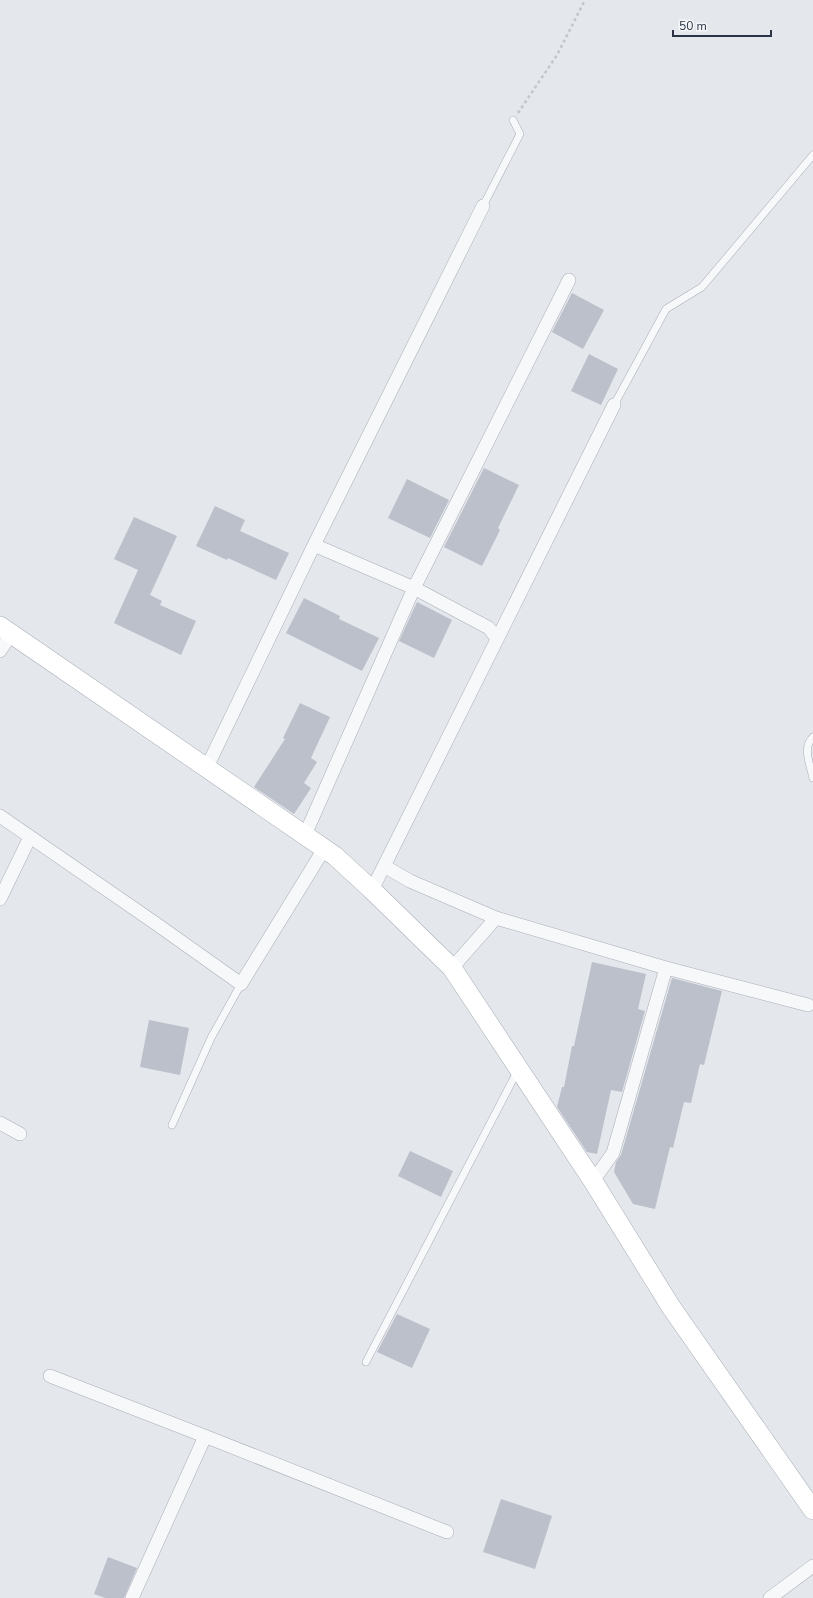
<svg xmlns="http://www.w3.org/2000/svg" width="813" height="1598" font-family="'Nunito Sans',sans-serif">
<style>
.building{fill:#bbc0ca}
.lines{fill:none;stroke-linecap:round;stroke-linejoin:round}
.lane-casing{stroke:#a9aeb7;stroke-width:8}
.street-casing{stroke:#a9aeb7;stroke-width:14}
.secondary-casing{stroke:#a9aeb7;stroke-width:20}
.path{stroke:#c2c5cb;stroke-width:2.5;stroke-dasharray:3 3;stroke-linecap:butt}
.lane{stroke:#f7f8fa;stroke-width:7}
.street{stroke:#f7f8fa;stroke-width:13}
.secondary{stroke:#fff;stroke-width:19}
</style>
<rect width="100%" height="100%" fill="#e4e7ec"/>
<path class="building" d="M572,293L604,310L583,349L552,332Z
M589,354L618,369L601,405L571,391Z
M484,468L519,485L498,528L500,530L482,566L444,547Z
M407,479L449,500L430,538L388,518Z
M215,506L245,520L240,531L289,553L276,580L228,558L227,560L196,546Z
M134,517L177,536L150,595L162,601L160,605L196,621L181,655L114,623L138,570L114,559Z
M304,598L340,616L339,619L379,638L362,671L286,633Z
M417,602L452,620L434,658L399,641Z
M300,703L330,717L311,758L317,762L304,783L311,788L294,814L254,787L285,739L283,738Z
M592,962L646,974L638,1009L645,1011L622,1092L611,1090L597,1154L587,1152L557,1107L562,1087H564L572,1046H574Z
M672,978L722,991L704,1065L700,1064L691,1103L684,1102L673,1148L670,1147L655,1209L633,1204L614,1172L616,1162L621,1155Z
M149,1020L189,1028L180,1075L140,1067Z
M410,1151L453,1171L441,1197L398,1176Z
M397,1314L430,1329L412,1368L377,1352Z
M501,1499L552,1516L535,1569L483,1552Z
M108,1557L137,1568L124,1598H105L94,1594Z"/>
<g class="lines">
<defs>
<path id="lane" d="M483,206L520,134L513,120
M614,405L666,309L702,287L813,155
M813,737C802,747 810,764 813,778
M172,1125L211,1038L241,984
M366,1362L518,1070"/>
<path id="street" d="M314,545L414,588L489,628L497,639
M0,651L11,634
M206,769L314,545L483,206
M0,816L155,923L241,984L324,849
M305,835L414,588L569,280
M384,866L410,881L496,918L666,968L808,1005
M372,890L614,405
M0,899L30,837
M452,968L496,918
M0,1123L20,1134
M593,1181L613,1153L666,968
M50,1376L207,1437
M132,1598L203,1441L207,1437L447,1532
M770,1598L813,1566"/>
<path id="secondary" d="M0,626L335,856L372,890L452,968L593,1181L671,1307L813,1510"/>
</defs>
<use href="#lane" class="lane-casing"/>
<use href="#street" class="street-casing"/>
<use href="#secondary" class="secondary-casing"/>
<path class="path" d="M518,113L557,55L585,0"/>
<use href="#lane" class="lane"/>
<use href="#street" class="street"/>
<use href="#secondary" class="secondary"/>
</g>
<path d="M673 30v6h98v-6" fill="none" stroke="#2b3445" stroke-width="2"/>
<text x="679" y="30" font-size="12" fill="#2b3445" stroke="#f4f6f9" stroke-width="3" paint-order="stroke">50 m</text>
</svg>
